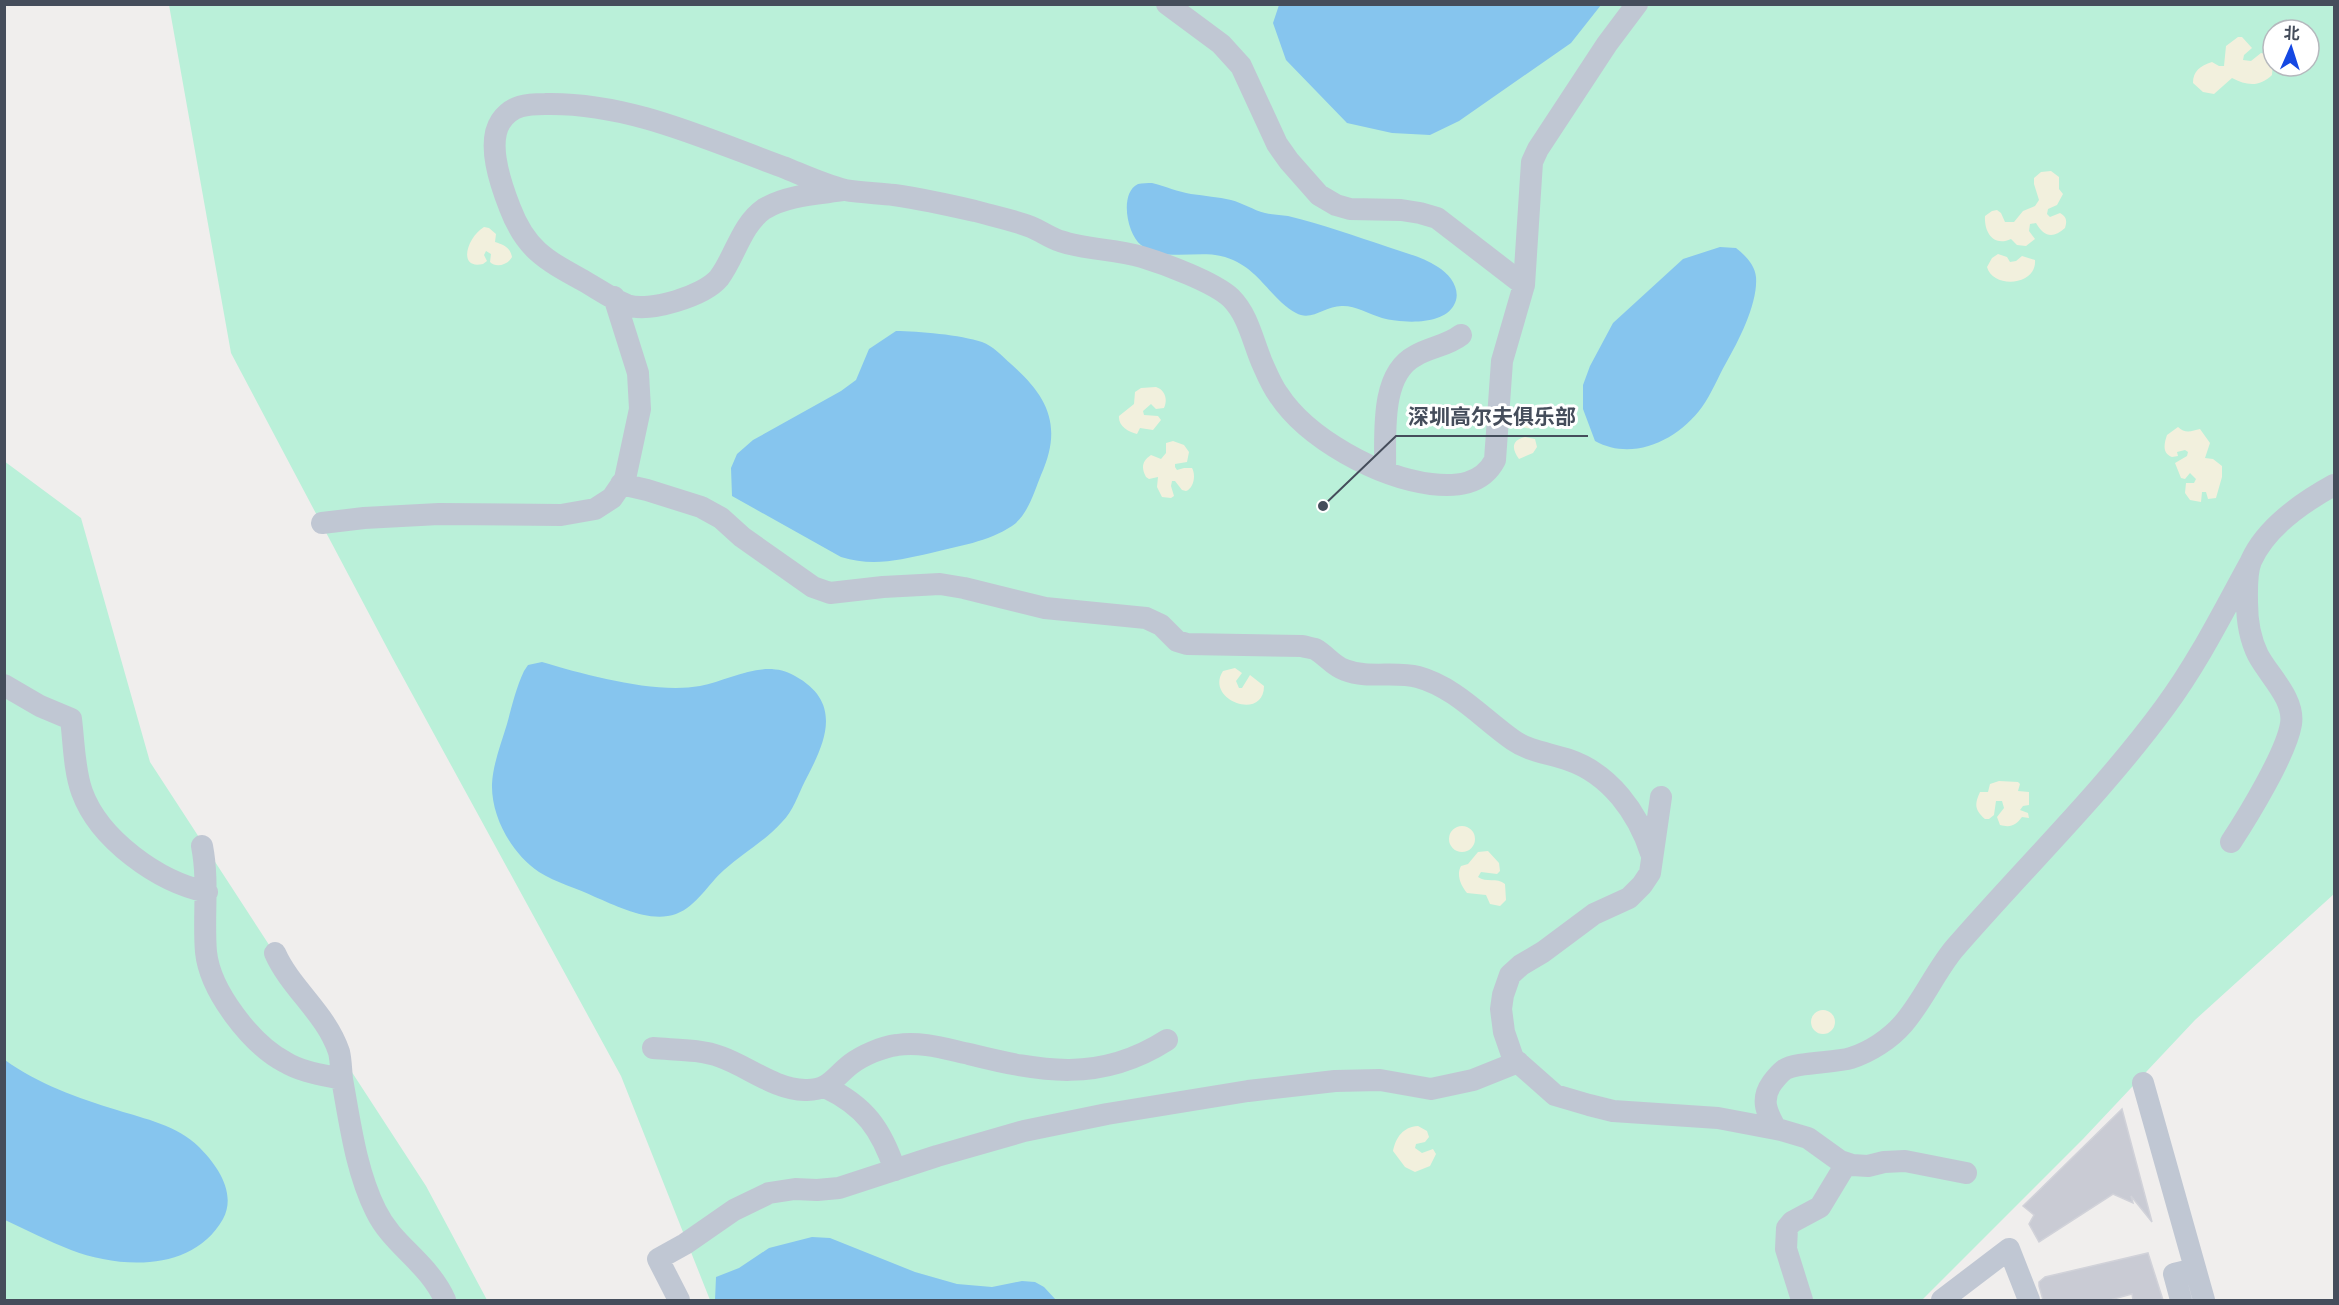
<svg xmlns="http://www.w3.org/2000/svg" width="2339" height="1305" font-family="Arial,'Noto Sans SC',sans-serif">
<style>
.green{fill:#baf0d9;fill-rule:evenodd}
.sand{fill:#f2f0dd}
.water{fill:#86c5ee}
.building{fill:#c9cbd4;stroke:#d1d2d9;stroke-width:1.5}
.lines{fill:none;stroke-linecap:round;stroke-linejoin:round}
.minor{stroke:#c0c7d3;stroke-width:22}
.leader{fill:none;stroke:#454d5b;stroke-width:2}
.callout-dot{fill:#454d5b;stroke:#fff;stroke-width:2}
.callout-label{font-size:21px;text-anchor:middle;font-weight:bold;fill:#454d5b;stroke:#fff;stroke-width:6;stroke-linejoin:round;paint-order:stroke}
</style>
<rect width="100%" height="100%" fill="#f0eeed"/>
<path class="green" d="M169,5H2334V894L2195,1020L2083,1139L1922,1300H710L621,1076L393,659L231,353ZM2273,30H2309V66H2273Z
M4,461L81,518L150,762L426,1186L487,1300H5Z"/>
<path class="sand" d="M2238,37H2242L2252,48L2244,55L2243,60L2251,61L2261,53L2267,54L2273,63L2272,75C2260,87 2247,86 2232,78L2214,94L2203,92L2193,83C2193,71 2200,66 2212,62L2219,66H2224L2226,46Z
M2051,171L2059,177V189L2063,194L2057,205L2048,209L2047,214L2050,217L2060,213C2067,217 2067,221 2065,228C2053,239 2044,237 2036,223L2030,224L2029,231L2035,239L2026,246L2017,245L2011,239C1994,247 1984,233 1985,216L1992,211L1997,210L2001,213L2005,222H2014L2023,211L2035,206L2039,200L2034,184V178L2041,172Z
M484,227L489,228L496,234L495,242C504,245 510,247 512,257C508,265 496,268 490,262L491,254L486,251L484,255L487,261L483,264C457,270 467,237 484,227Z
M1998,254L2007,257L2010,262L2016,261L2022,256L2035,260C2037,286 1993,289 1987,267L1992,258Z
M1156,387C1165,390 1168,399 1164,408L1156,409L1151,404L1143,411L1144,415L1158,416L1161,420L1153,430L1140,428L1137,434C1128,432 1118,426 1119,416L1134,404L1135,392L1141,388Z
M1524,407C1535,407 1543,409 1545,421C1538,430 1527,430 1518,425L1517,413Z
M2178,427C2185,434 2192,431 2200,429L2210,443L2205,458L2213,459L2222,466V477L2216,498L2208,499L2206,492H2202L2201,502L2190,500L2185,493L2186,483H2194L2196,479L2190,473L2185,479L2181,478L2175,463L2187,456L2188,452L2185,450L2177,452L2178,456L2172,457C2162,453 2164,444 2167,435Z
M1525,437L1535,439L1537,447L1533,453L1519,459C1511,448 1512,440 1525,437Z
M1173,441L1184,445L1189,452L1187,462L1175,464V467L1177,470L1184,468H1192C1196,475 1194,488 1186,491L1182,490L1175,481H1172L1171,486L1174,496L1171,498L1162,497L1157,487L1158,477L1149,479L1146,477C1141,468 1142,461 1151,455L1161,459L1166,453V443Z
M1235,668L1242,673L1236,681L1239,688H1242L1250,675L1264,686C1264,722 1204,700 1223,671Z
M1999,781L2018,782L2020,784L2018,791L2029,792V805L2023,806L2020,810L2028,813L2029,818L2022,817C2016,825 2011,828 2000,825L1997,817L2004,808L2002,801H1996L1994,815L1989,819H1985C1975,810 1974,805 1980,792H1988L1990,784Z
M1449 839a13 13 0 1 1 26 0a13 13 0 1 1-26 0Z
M1488,851L1499,863L1500,871L1497,874L1481,872L1478,877C1486,883 1497,877 1505,884L1506,900L1500,906L1490,904L1486,895L1467,893C1461,886 1456,875 1461,866L1468,864L1478,852Z
M1811 1022a12 12 0 1 1 24 0a12 12 0 1 1-24 0Z
M1418,1126L1427,1131L1429,1137L1425,1142L1416,1144L1415,1148L1422,1153L1433,1149L1436,1154L1430,1166L1415,1172L1405,1167L1393,1151C1396,1137 1403,1127 1418,1126Z"/>
<path class="water" d="M1279,5V4L1601,5L1571,43L1459,121L1430,135L1392,133L1347,123L1286,60L1273,23Z
M1152,183C1165,186 1178,192 1191,194C1205,196 1218,197 1231,200C1243,203 1253,210 1265,213C1273,215 1280,215 1288,216C1322,224 1355,236 1388,247C1405,253 1423,257 1438,267C1451,275 1462,291 1454,305C1443,326 1401,323 1382,318C1369,314 1356,306 1343,306C1326,305 1312,322 1296,313C1268,297 1260,268 1225,257C1199,249 1164,263 1141,245C1127,234 1119,193 1138,184C1142,183 1148,183 1152,183Z
M1720,247L1736,248C1745,255 1755,265 1756,277C1758,303 1739,340 1726,363C1718,377 1712,393 1702,407C1678,440 1633,462 1595,441L1583,409V385L1590,366L1613,323L1683,259Z
M896,331C918,331 961,335 982,342C993,346 1002,356 1011,364C1048,397 1063,426 1041,475C1034,492 1028,515 1012,526C988,542 958,546 931,553C899,560 873,567 841,557L732,496L731,468L737,454L753,440L841,391L856,380L869,349Z
M542,662C586,675 654,694 700,686C731,680 764,658 795,676C844,703 825,743 805,781C798,795 793,811 782,822C765,841 743,853 724,870C708,884 697,906 676,914C650,923 619,907 595,897C577,888 556,883 539,872C512,854 491,817 492,784C493,764 501,744 507,724C512,706 516,688 524,671L528,665Z
M5,1060C38,1084 78,1098 117,1110C145,1119 177,1125 199,1147C217,1165 237,1193 223,1219C193,1272 121,1269 71,1250C48,1241 27,1230 5,1220Z
M812,1237L830,1238L915,1272L957,1284L992,1287L1022,1281L1035,1282L1044,1287L1056,1300H715L716,1277L739,1268L769,1248Z"/>
<path class="building" d="M2122,1109L2152,1222L2131,1196L2133,1203L2113,1194L2039,1242L2029,1224L2034,1215L2023,1206Z
M2148,1253L2163,1300H2133L2132,1294L2110,1300H2043L2039,1286V1282L2045,1277Z"/>
<g class="lines">
<path class="minor" d="M1167,4L1221,44L1241,66L1277,144L1289,161L1319,195L1336,205L1350,209L1401,210L1420,213L1437,218L1524,285
M844,190C818,194 787,195 764,209C741,225 735,257 719,278C704,296 649,313 627,305C612,299 598,289 584,281C546,260 526,250 510,208C501,185 486,143 501,121C512,105 527,104 545,104C628,102 706,139 783,167C803,175 824,185 845,190C861,193 878,193 894,195C921,199 949,205 975,211C993,216 1013,220 1031,227C1041,231 1050,238 1060,241C1086,250 1115,249 1142,257C1165,264 1214,282 1231,298C1249,316 1253,343 1263,365C1267,374 1272,386 1278,394C1307,439 1378,477 1431,484C1456,487 1482,485 1495,460L1502,361L1524,285L1532,162L1538,149L1607,44L1637,4
M1385,471C1386,437 1379,375 1415,356C1430,347 1447,346 1461,335
M621,484L647,490L701,507L721,518L742,537L813,587L830,593L883,587L940,584L964,588L1045,608L1146,618L1161,625L1177,641L1187,644L1302,646C1306,647 1311,648 1315,649C1326,655 1333,666 1345,670C1368,679 1395,671 1418,677C1455,687 1483,719 1513,740C1530,752 1549,753 1569,760C1610,774 1638,813 1651,853
M322,523L364,518L439,514L561,515L595,509L612,498L625,479L640,409L638,373L614,297
M4,685L40,706L71,719C74,743 74,770 82,792C99,839 158,882 207,892
M1661,797L1650,873L1642,885L1629,898L1594,914L1543,952L1521,965L1510,975L1503,995L1501,1009L1504,1032L1513,1058L1555,1095L1589,1105L1613,1111L1718,1118L1781,1130L1808,1138L1840,1161L1852,1165L1868,1166L1884,1162L1905,1161L1966,1173
M2231,842C2248,816 2286,754 2291,724C2295,699 2269,676 2258,655C2250,639 2247,620 2247,602C2247,589 2246,573 2251,561C2266,527 2303,502 2334,485
M202,846C209,882 203,917 206,952C210,991 251,1044 285,1062C301,1072 324,1075 342,1079
M275,953C291,989 326,1013 339,1052C341,1060 341,1070 342,1079C350,1123 356,1171 376,1211C393,1246 428,1262 445,1300
M653,1048C675,1050 700,1049 721,1057C749,1067 774,1089 805,1090C829,1091 834,1077 851,1064C863,1055 882,1047 897,1045C921,1041 946,1049 969,1054C1041,1072 1100,1083 1167,1040
M2143,1083L2204,1300
M825,1087C865,1106 881,1129 895,1170
M1776,1129C1767,1113 1760,1100 1772,1083C1775,1079 1780,1073 1784,1070C1795,1062 1835,1063 1851,1058C1870,1052 1890,1039 1903,1024C1923,1001 1935,972 1954,949C2024,868 2102,793 2165,707C2199,661 2223,612 2250,563
M679,1300L658,1259L685,1244L734,1210L769,1193L795,1189L817,1190L839,1188L937,1156L1024,1131L1107,1114L1248,1091L1335,1081L1380,1080L1431,1089L1473,1080L1518,1062
M1802,1300L1786,1249L1787,1228L1792,1222L1820,1207L1846,1164
M1942,1300L2009,1249L2029,1300
M2181,1300L2174,1274L2195,1269"/>
</g>
<path class="leader" d="M1323 506L1396 436H1588"/>
<circle class="callout-dot" cx="1323" cy="506" r="6"/>
<g class="callout-label">
<text x="1492" y="424">深圳高尔夫俱乐部</text>
</g>
<rect width="2339" height="1305" fill="none" stroke="#454d5b" stroke-width="12"/>
<g transform="translate(2291 48) rotate(3)"><circle r="28" fill="#ffffff" stroke="#b5b8bd" stroke-width="1.5"/>
<path d="M0-4.5L10 22L0 15L-10 22Z" fill="#1548e3"/>
<text y="-9" font-size="16" font-weight="bold" text-anchor="middle" fill="#454d5b">北</text>
</g>
</svg>
